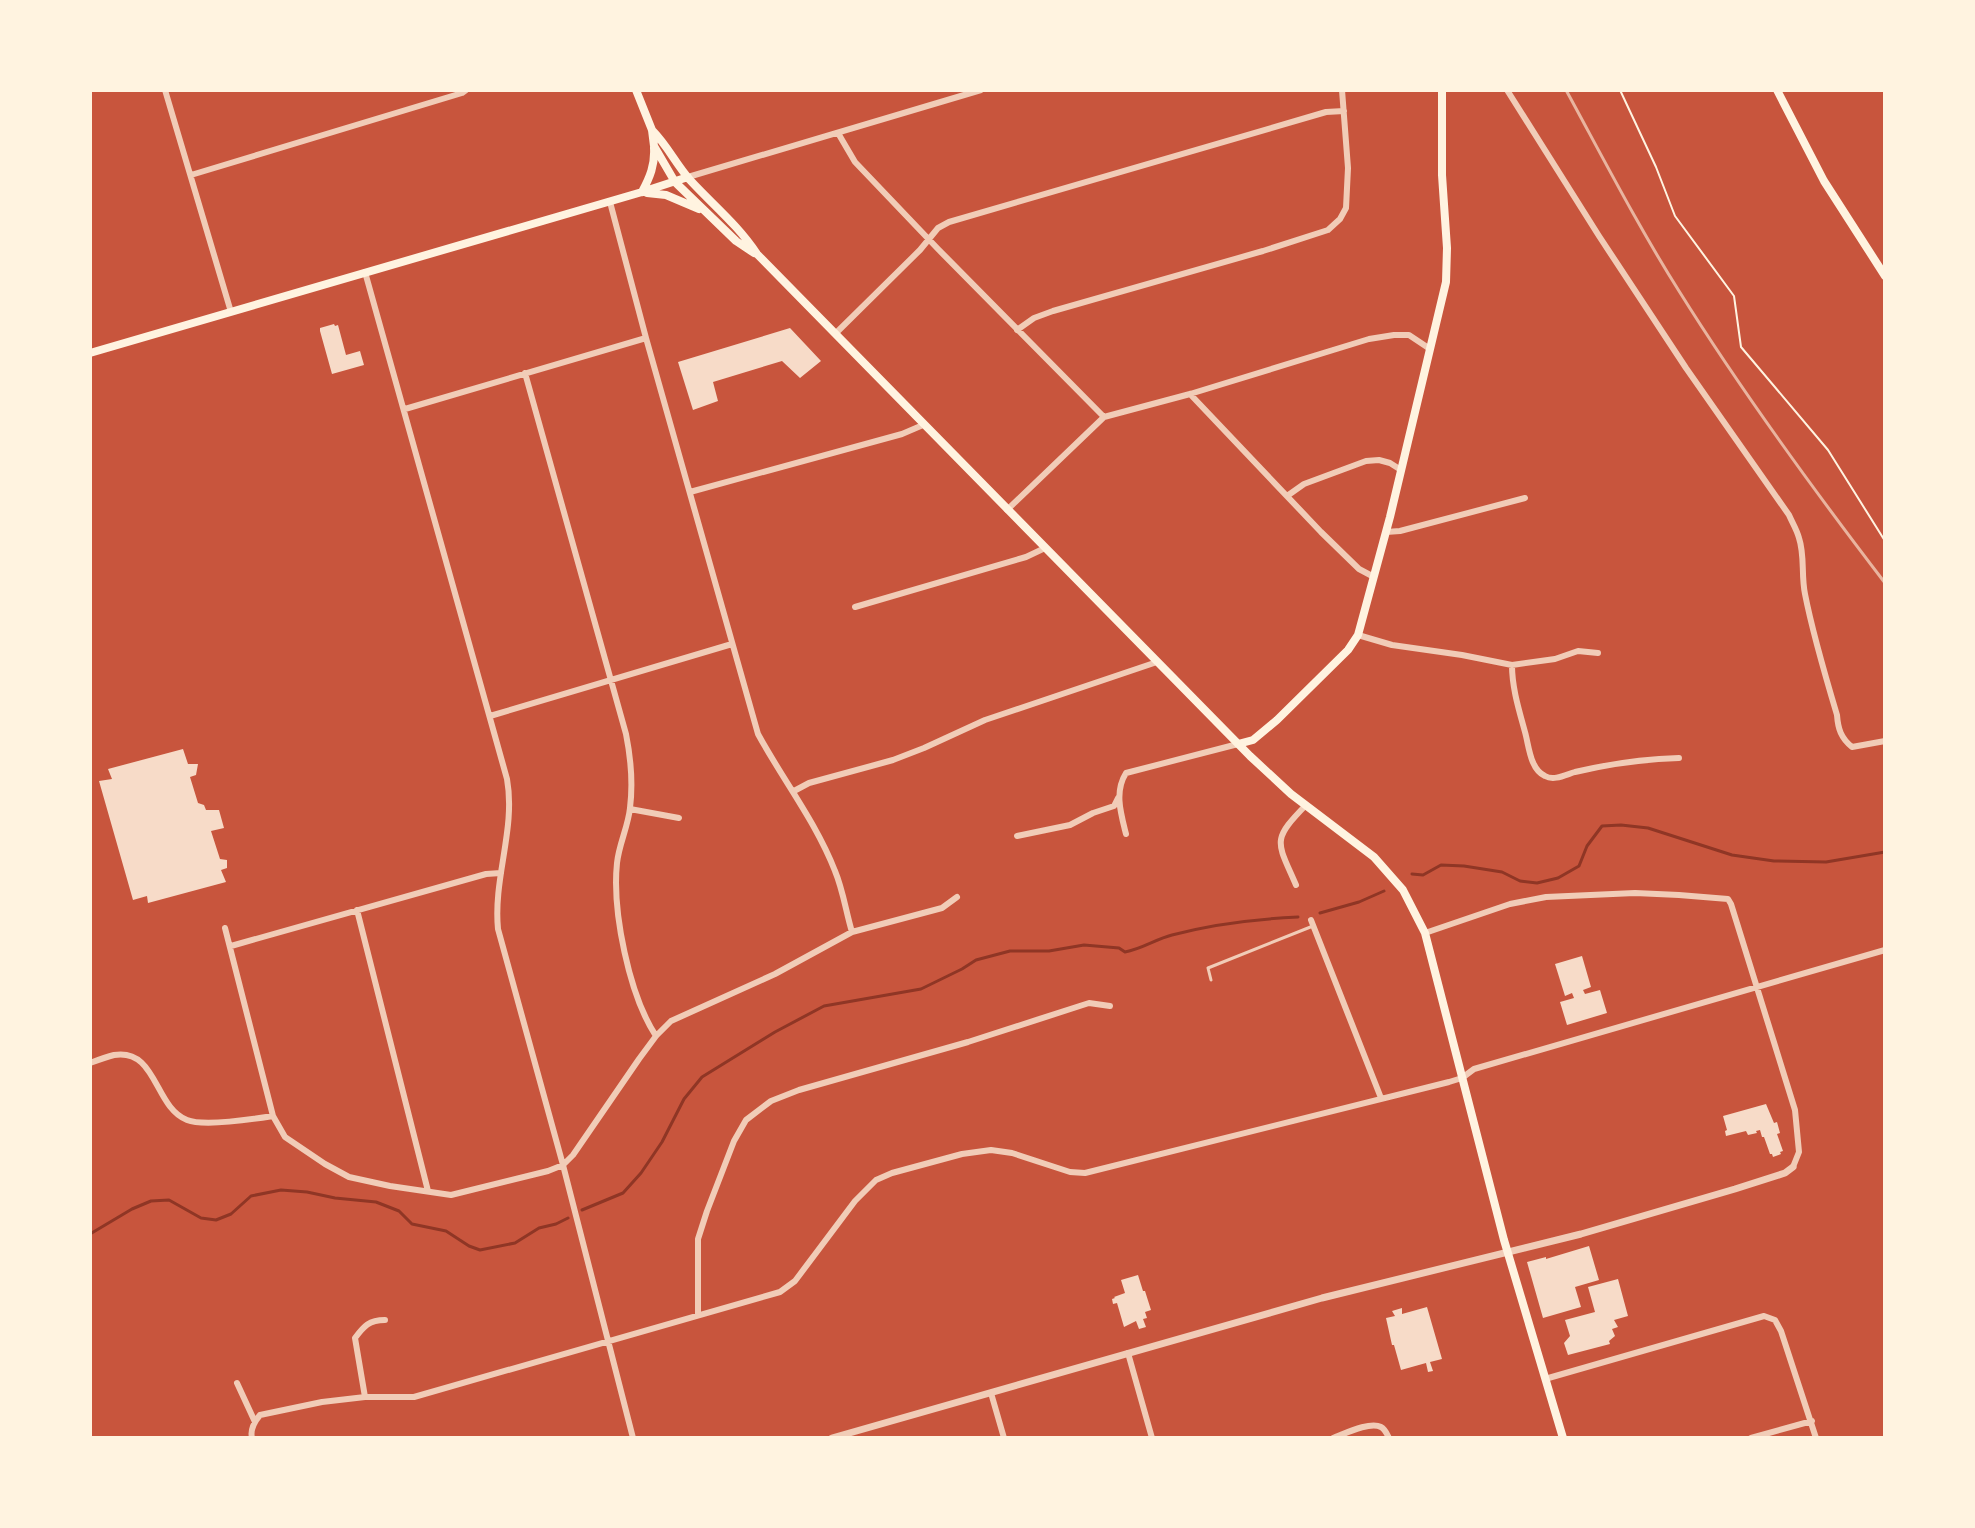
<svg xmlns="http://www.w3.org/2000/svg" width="1975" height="1528" font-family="'Asap Condensed',sans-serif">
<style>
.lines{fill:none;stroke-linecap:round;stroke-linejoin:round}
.stream{stroke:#8f3625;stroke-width:3}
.building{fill:#f7dbc8}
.path{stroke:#fff3e0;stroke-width:2}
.service{stroke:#f1ccb7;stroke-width:3}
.minor{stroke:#f1ccb7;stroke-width:6}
.tertiary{stroke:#f1ccb7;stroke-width:7}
.secondary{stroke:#fff3e0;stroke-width:8}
.rail{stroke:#e9b49f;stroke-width:3}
</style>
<rect width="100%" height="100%" fill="#c8553d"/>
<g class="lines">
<path class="stream" d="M1412,874L1423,875L1441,865L1464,866L1502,872L1520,881L1537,883L1558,878L1579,866L1587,846L1602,826L1621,825L1648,828L1732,855L1774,861L1826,862L1885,852
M1320,913L1359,902L1384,891
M582,1210L623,1193L641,1173L662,1142L684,1099L702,1077L775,1032L824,1006L921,989L962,969L976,960L1010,951H1049L1084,945L1119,948L1125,952C1142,949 1156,939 1172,935C1213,924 1256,919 1298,917
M90,1234L132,1209L151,1201L169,1200L201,1218L216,1220L231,1214L251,1196L281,1190L307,1192L335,1198L376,1202L399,1211L412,1224L446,1231L469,1246L480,1250L515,1243L539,1228L556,1224L568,1218"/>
</g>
<path class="building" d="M334,324L335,326L338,325L346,355L360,351L364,365L332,374L320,331V328Z
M790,328L821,361L800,378L782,361L713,382L718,401L693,410L678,362Z
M183,749L188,764H198L196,775L190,777L198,803L204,805L206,810H219L224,828L211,831L220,859L227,860V868L221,870L226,882L148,903L147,896L133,900L99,781L112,779L108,769Z
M1582,956L1591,987L1583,990L1585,994L1600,990L1607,1013L1567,1025L1560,1002L1574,998L1572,993L1565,996L1555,964Z
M1766,1104L1774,1123L1777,1122L1780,1133L1777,1134L1783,1151L1780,1152L1781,1154L1773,1157L1772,1154H1770L1764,1137H1762L1760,1130L1756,1131L1757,1133L1748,1135L1746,1131L1726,1136L1725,1131L1727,1130L1723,1116Z
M1589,1246L1599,1280L1575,1287L1581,1307L1543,1318L1527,1262L1546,1257V1259Z
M1138,1275L1143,1291H1145L1151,1310L1145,1312L1147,1318L1143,1319L1146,1327L1139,1329L1136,1321L1124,1327L1117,1303L1113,1304L1112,1299L1115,1298L1114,1297L1125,1293L1121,1280Z
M1618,1279L1628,1316L1614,1320L1618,1327L1612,1329L1615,1336L1609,1341L1610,1344L1568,1355L1564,1343L1570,1336L1565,1320L1595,1312L1588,1287Z
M1427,1307L1442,1359L1430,1362L1433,1371L1428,1372L1426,1363L1401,1370L1394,1345H1392L1386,1318L1395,1316L1392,1311L1402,1308V1314Z"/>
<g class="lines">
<path class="path" d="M1620,90L1656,167L1675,216L1734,296L1741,347L1828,450L1885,541"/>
<path class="service" d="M1211,980L1208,968L1313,926"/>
<path class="minor" d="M165,90L231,312
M1507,90L1599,236L1686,368L1789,515C1792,522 1797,530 1799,538C1805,556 1801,575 1805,594C1813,635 1825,675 1837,715C1838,729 1841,738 1852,747L1885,741
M838,133L855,162L938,249L1104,417
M191,175L462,93L466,90
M688,177L981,90
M610,202L646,338L758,734C783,780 816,822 835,871C843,890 846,912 852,932
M365,272L507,779C516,829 493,878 498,929L563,1165L633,1438
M1017,330L1034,318L1053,311L1263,251L1328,230L1340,219L1346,208L1348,168L1342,90
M835,334L920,250L938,228L949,222L1326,112L1344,111
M525,373L626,734C631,759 633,784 630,808C628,827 619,844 617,863C612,911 629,995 656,1036
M1190,394L1321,532L1359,569L1374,577
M405,409L646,338
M690,492L902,434L923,425
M1287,496L1304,484L1366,461L1379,460L1390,463L1401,470
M1007,510L1104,417L1190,394L1369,339L1394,335H1409L1430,349
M1386,532L1400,531L1525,498
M855,607L1026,557L1045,548
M1358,635L1392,645L1462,655L1512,665C1512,688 1519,710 1525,732C1529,746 1530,769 1545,776C1554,781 1565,775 1575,772C1609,764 1644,759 1679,758
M1512,665L1555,659L1578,651L1598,653
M490,716L732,644
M794,791L809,783L893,760L924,748L985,720L1157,662
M630,809L679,818
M1126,834C1121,814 1114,792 1126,773L1238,744
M1017,836L1070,825L1093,813L1114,806L1118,798
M1296,885C1277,841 1271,841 1306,805
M357,910L428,1191
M1311,920L1381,1098
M225,928L273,1116
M1425,933L1510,904L1546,897L1635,893L1679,895L1728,899L1731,904L1795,1110L1799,1152L1793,1167
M231,946L486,874L501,873
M90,1063C98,1060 106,1057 114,1055C157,1048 154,1107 187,1120C205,1127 254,1119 273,1116L285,1137L325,1164L349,1177L390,1186L451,1195L548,1171L563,1165L573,1155L639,1059L656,1036L671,1021L775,974L852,932L942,908L957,897
M698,1315V1239L707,1211L734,1141L746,1120L771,1101L799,1090L968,1042L1089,1003L1110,1006
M1128,1353L1152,1438
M1545,1379L1764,1316L1775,1320L1781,1331L1816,1438
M237,1383L255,1422
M991,1393L1004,1438
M365,1397L355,1338C364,1326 369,1320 385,1320
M252,1438C250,1430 255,1421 260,1415L322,1402L365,1397H414L780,1292L795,1281L855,1201L876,1180L892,1173L962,1154L991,1150L1012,1153L1070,1172L1085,1173L1449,1082L1462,1078L1474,1069L1885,950
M1333,1438C1344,1434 1370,1421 1381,1427C1385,1429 1387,1434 1389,1438
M1751,1438L1812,1421"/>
<path class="tertiary" d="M832,1438L1322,1298L1581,1234L1735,1189L1785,1173L1793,1167"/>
<path class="secondary" d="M636,90L652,130L654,146L675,182L736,241L754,253
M1777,90L1824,181L1885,276
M652,130C667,145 676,164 690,180C713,205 738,225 757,254L1250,756L1291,794L1374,857L1403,890L1425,933L1504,1240L1563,1438
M642,192C650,177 655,165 654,148
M647,193L666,195L699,209
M90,353L642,192L688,177
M1238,744L1253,740L1277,720L1348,650L1358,635L1390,517L1446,282L1447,248L1442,175V90"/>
<path class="rail" d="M1566,90C1603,158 1638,226 1679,291C1742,392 1813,489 1885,583"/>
</g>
<rect width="1975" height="1528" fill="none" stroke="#fff3e0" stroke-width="184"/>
</svg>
